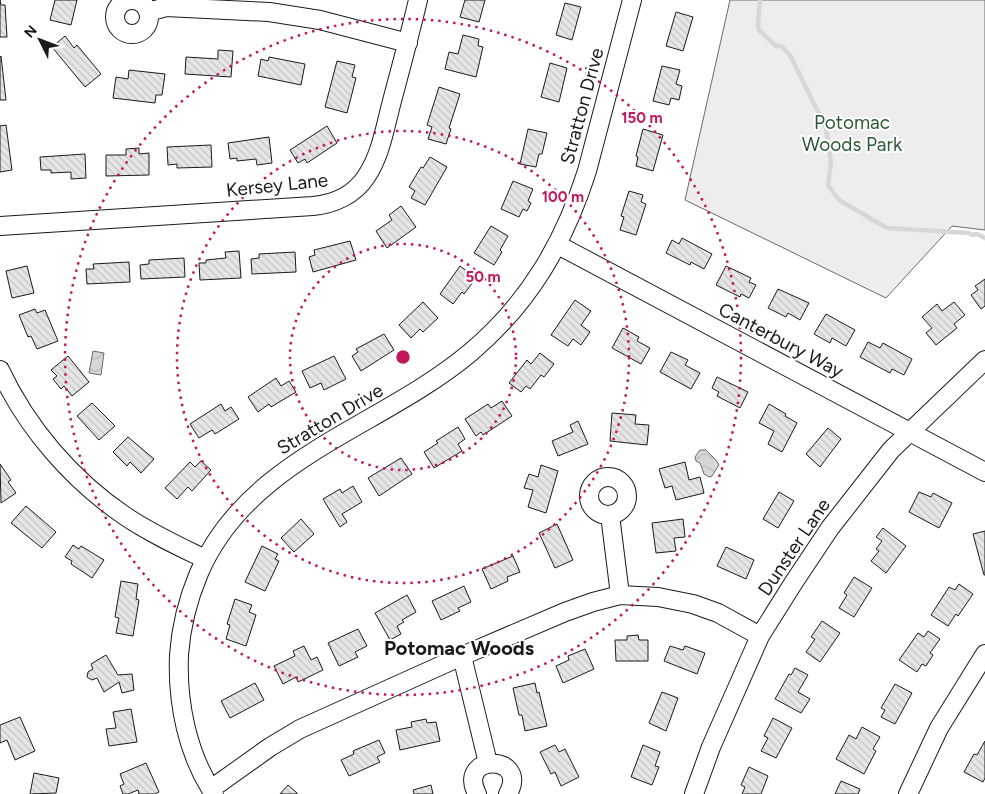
<svg xmlns="http://www.w3.org/2000/svg" width="985" height="794" font-family="Figtree,sans-serif">
<style>
.built{fill:#ededed;stroke:#6a6a6a}
.water{fill:url(#water-waves);stroke:#6a6a6a}
.lines{fill:none;stroke-linecap:round;stroke-linejoin:round}
.stream{stroke:#d7d7d7;stroke-width:4.5}
.building{fill:url(#building-back-hatch);stroke:#1a1a1a}
.minor-casing{stroke:#1a1a1a;stroke-width:20}
.minor{stroke:#fff;stroke-width:18}
.ring{fill:none;stroke:#c2185b;stroke-width:2.5;stroke-dasharray:2.5 5}
.labels{text-anchor:middle;dominant-baseline:central;stroke-width:4;stroke-linejoin:round;paint-order:stroke}
.street-label{font-size:19px;fill:#1a1a1a;stroke:#fff}
.park-label{font-size:19px;fill:#2b5a34;stroke:#fff}
.neighbourhood-label{font-size:20px;font-weight:bold;fill:#1a1a1a;stroke:#fff}
.centre{fill:#c2185b;stroke:#fff;stroke-width:2.5}
.ring-label{font-size:15px;text-anchor:middle;font-weight:bold;fill:#c2185b;stroke:#fff;stroke-width:4;stroke-linejoin:round;paint-order:stroke}
</style>
<defs>
<pattern id="water-waves" width="16" height="10" patternUnits="userSpaceOnUse" patternTransform="scale(1.25)"><rect width="16" height="10" fill="#d7d7d7"/><path d="M0 5q4-4 8 0t8 0" fill="none" stroke="#b8b8b8"/></pattern>
<pattern id="building-back-hatch" width="6" height="6" patternUnits="userSpaceOnUse" patternTransform="scale(1.25)"><rect width="6" height="6" fill="#e6e6e6"/><path d="M-1 5l2 2M0 0l6 6M5-1l2 2" fill="none" stroke="#c5c5c5"/></pattern>
</defs>
<rect width="100%" height="100%" fill="#fff"/>
<path class="built" d="M730,0H985V230L952,226L886,298L685,200Z"/>
<path class="water" d="M93,351L104,353L101,375L89,373Z
M700,450H706L716,460L719,465L712,476L709,477L704,474L700,463L696,461L695,457Z"/>
<g class="lines">
<path class="stream" d="M760,0L758,25L759,30L776,46H781L790,55L826,128L831,162L828,185L839,200L887,228L969,233L972,235L977,234L985,238"/>
</g>
<path class="building" d="M0,0L1,5H5L7,37H0Z
M55,0H77L71,25L50,20Z
M465,0H485L479,22L460,17Z
M565,3L581,7L572,40L556,35Z
M676,12L693,17L683,51L666,46Z
M463,35L479,39L478,46L483,47L476,77L445,69L449,52L458,54Z
M65,36L74,48L77,45L101,74L85,87L52,47Z
M218,50L233,51L231,77L185,74L186,57L218,59Z
M1,56L6,100H0V57Z
M269,57L305,64L301,85L258,76L261,59L268,61Z
M337,61L355,65L352,77L356,78L347,113L325,107Z
M550,63L567,68L559,102L541,97Z
M662,66L680,70L676,84L682,86L679,100L671,98L669,105L653,101Z
M129,70L165,74L162,95H156L155,103L113,98L116,77L128,79Z
M439,87L460,94L449,128L451,129L446,144L428,139L432,127L427,125Z
M6,125L12,170L0,172V126Z
M327,126L337,143L307,163L305,159L298,163L290,150Z
M528,129L547,133L542,154H539L536,167L520,164Z
M643,129L663,135L653,171L636,166L638,157L636,156Z
M269,137L272,163L257,165L256,159L237,161V158L230,159L228,143Z
M211,145L212,167L177,168V164L168,165L167,147Z
M139,148V154L149,153V175L106,176V155H126V149Z
M85,154L86,178L71,179V172L51,173V170H41L40,157Z
M430,157L447,167L425,205L411,198L415,191L409,187L421,167L423,168Z
M513,181L533,189L528,201L531,203L527,211L523,209L519,217L501,209Z
M629,191L643,195L641,202L646,204L636,235L620,230L624,217L621,216Z
M401,206L416,227L387,248L376,231L392,220L389,215Z
M491,226L508,236L500,250L502,252L494,265L474,253Z
M682,238L712,254L704,269L691,262L690,265L666,253L672,240L679,244Z
M350,241L356,260L313,272L309,257L315,255L314,250Z
M239,251L241,278L200,280L199,263H206V260L226,258L225,252Z
M295,252L296,272L252,274L251,259L259,258V254Z
M184,258L185,277L141,279L140,265L149,264V260Z
M129,262L130,282L87,284L86,269H94L93,264Z
M27,266L34,293L12,298L6,271Z
M460,266L476,278L464,294L462,292L453,304L440,294Z
M726,266L751,278L749,282L756,285L749,298L741,294L740,297L716,285Z
M985,279V306L981,309L971,295L978,290L975,286Z
M778,289L809,303L800,320L788,313L786,317L768,308Z
M575,300L591,311L581,325L590,332L581,345L573,339L568,346L551,335Z
M423,302L438,318L423,332L420,329L411,338L399,325Z
M954,302L965,315L954,324L957,328L936,345L926,333L932,328L922,317L937,304L942,311Z
M35,309L37,313L45,310L58,341L37,349L31,336L28,337L19,315Z
M826,314L855,330L846,346L832,338L830,343L814,334Z
M623,328L639,337L637,341L650,348L641,364L612,348Z
M384,334L394,350L361,371L352,356L358,352L356,349Z
M868,342L880,348L883,343L912,359L904,375L892,369L890,373L860,357Z
M671,352L688,360L685,365L700,373L691,389L660,372Z
M540,353L554,364L544,377L541,375L530,389L526,386L521,392L509,383L527,360L531,364Z
M68,356L89,382L72,396L64,386L61,389L53,379L57,376L51,370Z
M334,356L346,379L324,390L321,383L310,388L302,371Z
M717,377L748,392L740,408L717,396L719,392L712,388Z
M276,378L281,386L289,381L296,392L271,407L269,404L258,412L248,397Z
M502,401L512,416L483,435L481,432L476,436L465,419L488,404L491,408Z
M92,403L115,426L99,440L77,416Z
M221,404L225,411L231,407L239,419L215,434L212,430L199,438L190,424Z
M769,404L786,414L785,416L797,423L782,452L768,444L774,431L759,423Z
M612,413L636,415L635,424L649,425L647,445L610,441Z
M578,421L588,444L558,456L552,441L573,432L570,425Z
M458,427L465,439L458,444L462,451L434,468L424,452L438,443L436,441Z
M828,428L841,439L820,467L806,454Z
M128,437L154,459L141,473L130,462L127,466L113,452Z
M401,458L412,474L379,496L368,478Z
M201,461L211,470L192,491L188,487L177,499L165,488L190,462L195,467Z
M685,462L689,480L700,477L704,493L676,500L672,486L665,488L659,469Z
M0,464L11,480L8,482L16,493L1,503Z
M541,465L558,471L546,513L528,507L533,490L524,488L529,474L538,477Z
M353,486L362,502L342,514L347,522L340,527L323,499L340,489L342,493Z
M779,492L794,501L778,528L763,519Z
M919,492L931,497L933,493L952,503L939,528L909,512Z
M26,506L56,532L42,548L11,523Z
M301,519L314,534L294,552L281,538Z
M683,519L685,537L674,538L676,551L656,553L652,523Z
M557,524L573,560L555,568L539,533Z
M883,528L906,546L886,573L871,561L879,551L876,549L882,541L876,537Z
M985,531V575H984L973,534Z
M73,545L79,549L81,546L104,560L92,578L71,564L72,561L65,557Z
M262,546L278,554L275,559L279,561L265,591L245,582Z
M726,547L754,560L746,579L717,566Z
M513,556L520,572L507,577L508,581L491,589L482,569Z
M854,577L872,588L854,617L839,608L847,595L844,593Z
M121,581L138,584L136,599L139,600L133,636L116,633L119,618L115,617Z
M959,584L973,594L958,616L956,614L948,626L931,615L949,587L955,590Z
M464,586L471,602L458,608L460,611L441,620L432,601Z
M407,595L416,612L402,620L404,622L397,626L401,634L390,640L375,613Z
M235,599L252,605L249,612L256,615L246,646L226,639L230,625L227,624Z
M822,621L840,633L820,662L806,652L815,639L811,637Z
M358,629L367,646L355,652L358,657L339,666L328,643Z
M928,631L940,639L930,653L933,655L926,666L922,664L917,672L899,660L918,633L924,637Z
M638,635L639,640H648V661H616L615,640H627V636Z
M304,646L311,660L317,657L323,670L298,682L296,677L283,684L274,666L295,656L293,651Z
M670,646L683,650L685,646L705,653L697,674L664,661Z
M585,649L594,669L563,683L556,666L569,660L568,656Z
M106,655L118,675L132,674L134,690L122,693L119,682L104,692L97,678L92,680L87,677L88,672L93,669L91,664Z
M795,668L808,675L798,692L810,699L801,713L775,699L789,674L791,675Z
M255,683L264,700L230,718L221,701Z
M535,683L537,693L539,692L547,726L525,731L522,715H519L513,688Z
M895,684L912,693L895,724L881,717L885,710L881,708Z
M662,692L678,698L666,731L649,723Z
M131,709L137,742L109,746L106,729L116,728L113,712Z
M20,717L35,751L15,760L7,740L0,743V725Z
M773,718L792,728L776,758L761,751L768,738L764,736Z
M426,719L427,723L436,722L440,741L400,750L396,730L412,727L411,722Z
M862,727L880,737L873,749L876,751L864,774L836,759L849,735L856,739Z
M379,740L385,753L377,757L380,762L349,776L341,760L354,754L353,751Z
M985,741V778L983,782L964,772L974,754L977,755Z
M555,745L559,752L565,749L579,777L561,786L555,772L551,774L540,752Z
M643,745L660,752L655,766L659,767L652,785L631,777Z
M146,763L159,792L155,794H139L138,790L128,794H123L120,786L124,784L120,774Z
M749,767L768,776L761,794H742L745,787L741,785Z
M34,773L59,778L56,793L30,794Z
M841,781L860,789L858,794H835Z
M288,785L298,794H280Z
M431,785L433,794H414L413,790Z"/>
<g class="lines">
<defs>
<path id="minor" d="M115 17a17 17 0 1 1 34 0a17 17 0 1 1-34 0Z
M148,12L166,7L269,12L320,20L408,43
M0,226L313,206C334,204 354,195 366,177C381,155 385,127 392,101C401,67 410,34 418,0
M558,245L985,472
M0,370C27,428 72,480 125,516C150,533 178,546 205,559
M589 496a19 19 0 1 1 38 0a19 19 0 1 1-38 0Z
M610,515L620,595
M462,656L488,763
M211,789L270,747L300,729L462,656L565,612L593,602L620,595L658,597L693,604L718,613L760,636
M214,794C187,754 177,702 179,655C181,626 188,599 199,573C249,457 381,428 471,352C529,303 564,243 587,171L632,0
M477,794C456,753 530,754 508,794
M694,794L711,747L760,636L794,582L830,528L891,450L985,360
M908,794L939,728L985,654"/>
</defs>
<use href="#minor" class="minor-casing"/>
<use href="#minor" class="minor"/>
</g>
<g class="ring">
<circle cx="403" cy="357" r="113"/>
<circle cx="403" cy="357" r="226"/>
<circle cx="403" cy="357" r="338"/>
</g>
<g class="labels">
<g class="street-label">
<text transform="translate(582 106) rotate(-75)">Stratton Drive</text>
<text transform="translate(277 185) rotate(-6)">Kersey Lane</text>
<text transform="translate(781 340) rotate(28)">Canterbury Way</text>
<text transform="translate(330 419) rotate(-31)">Stratton Drive</text>
<text transform="translate(794 547) rotate(-56)">Dunster Lane</text>
</g>
<g class="park-label">
<text x="852" y="122">Potomac<tspan x="852" dy="22">Woods Park</tspan></text>
</g>
<g class="neighbourhood-label">
<text x="459" y="648">Potomac Woods</text>
</g>
</g>
<circle cx="403" cy="357" r="8" class="centre"/>
<g class="ring-label">
<text x="642" y="123">150 m</text>
<text x="563" y="202">100 m</text>
<text x="483" y="282">50 m</text>
</g>
<g transform="translate(40 40) rotate(312)" stroke="#ffffff" stroke-width="4" paint-order="stroke">
<path d="M0-4L9 19L0 12L-9 19Z" fill="#1a1a1a"/>
<text y="-8" font-size="14" font-weight="bold" text-anchor="middle" fill="#1a1a1a">N</text>
</g>
</svg>
